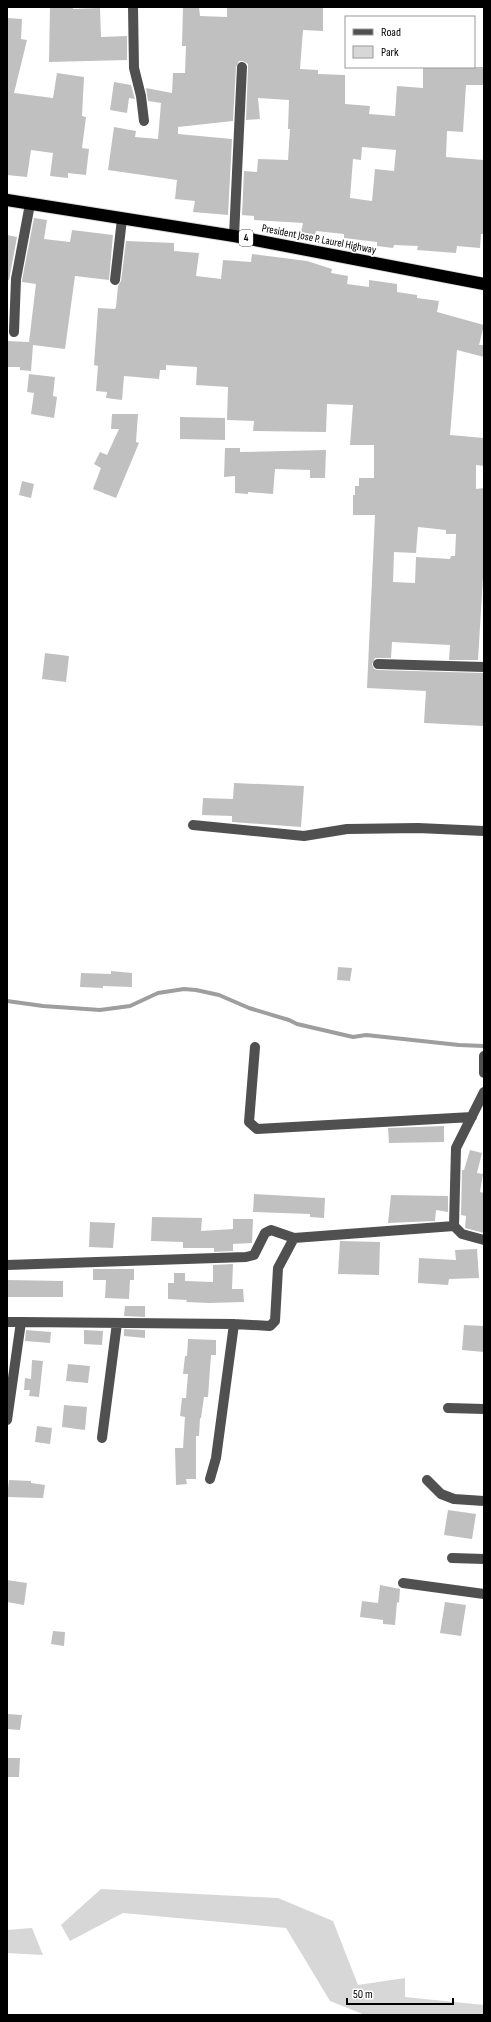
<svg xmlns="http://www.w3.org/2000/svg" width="491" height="2022" font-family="'Sofia Sans Condensed',sans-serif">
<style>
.green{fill:#d7d7d7}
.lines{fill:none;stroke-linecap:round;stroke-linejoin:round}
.stream{stroke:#9e9e9e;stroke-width:4}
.building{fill:#c0c0c0;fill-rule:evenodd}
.highway-casing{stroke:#dbdbdb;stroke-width:14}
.minor{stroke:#505050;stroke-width:10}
.highway{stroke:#000;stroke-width:12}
.labels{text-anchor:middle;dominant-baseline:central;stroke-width:3.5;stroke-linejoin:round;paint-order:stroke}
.shield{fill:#fff;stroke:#4c4c4c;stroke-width:1}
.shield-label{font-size:10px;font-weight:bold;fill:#000}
.street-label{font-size:11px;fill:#000;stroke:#fff}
</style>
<rect width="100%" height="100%" fill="#fff"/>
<path class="green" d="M101,1889L278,1898L333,1921L358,1985L405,1978V1997L484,2005V2015H365L330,2001L286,1928L123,1913L70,1941L61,1925Z
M32,1928L43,1955L7,1953V1930Z"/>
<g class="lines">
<path class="stream" d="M7,1001L43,1006L100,1010L130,1006L158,993L184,989L196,990L219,995L249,1008L289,1020L297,1024L353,1037L366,1035L459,1045L484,1046"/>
</g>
<path class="building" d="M50,7H73V9L100,8L101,37L127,36V60L49,62Z
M183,7H199L200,16L227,17V7H323V31L303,30L300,69L318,70V74L345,75V104L370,106L369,114L395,116L397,86L423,88V67H484V85H466L463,132L447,131L446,157L484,160V234H481L480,248L457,246L456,253L417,250L418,246L394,245L393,248L377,246V242L344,238V234L316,231L315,235L301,232L303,223L254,220V216L242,215L244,171L257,172L258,159L288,160L290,129H288L289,100L258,98L260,119L246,120L248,67V64L243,61H239L236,67L233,121L178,127V134L232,139L228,215L193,212L195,201L175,199L177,180L108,170L114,127L136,131L135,137L158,139L161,103L148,101L146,88L172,93L173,73H185L186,46H182ZM362,147L396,150L394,171L375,169L372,201L350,198L353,159L361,160Z
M7,18L22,19L21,39L27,40L14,93L53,98L57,73L84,77L82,116L86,117L82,148L89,149L86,175L68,173V178L50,176L53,153L31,150L27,177L7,175Z
M114,82L131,85L135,99L129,98L127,113L110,110Z
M34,218L47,220L44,239L70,242L72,230L113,235L109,280L75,276L65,349L33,345L31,371L20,370V367H7V341L29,342L36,284L22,282V280Z
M7,235L17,237L9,280H7Z
M126,241L174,243V251L199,253L196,276L221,279L223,260L251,262L252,254L307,261L332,269L331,273L348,276L347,284L369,287V280L397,284V292L417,295V298L439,301L437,312L484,325L479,345H484V357L457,350L450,435L484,438V466L476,465V489L484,488V560L478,660H449L450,645L392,642L391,658H375L372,664L374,669L378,670L484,673V726L424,723L426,691L367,688L375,515H353V495H355V486H359V478H374V445H350L353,405L327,404L326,432L253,431L254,421L227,420L228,387L196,385L197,367L166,365V370H160L159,379L124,376L122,400L106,398L107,392L96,391L98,366L94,365L98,308L115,309L116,307L118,286L121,281ZM418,527L446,530V534H456L455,556H451L450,559L416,557L415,583L393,582L394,552L416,553Z
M29,374L55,377L53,396L57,397L54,418L31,414L34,393L27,392Z
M112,414H138L136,442L139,443L116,498L93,489L101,468L94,464L100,452L107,455L119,429H111Z
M180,417L225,418V440L180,439Z
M225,448H240V452L326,450L325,478H310V470L275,469L273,494L248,492V494L235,493V476L224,477Z
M22,481L34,484L31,498L19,495Z
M45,653L69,656L66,682L42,679Z
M234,783L304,786L301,827L232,822V816L202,815L203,798L233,799Z
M338,967L352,968L350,981L337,980Z
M111,971L132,973V987L103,986V988L80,987L81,973L111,974Z
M444,1126V1142L389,1143L388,1128Z
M470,1150L482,1153L477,1173L483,1174L480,1192L484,1193V1233L465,1228L466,1216L461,1215L462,1170H464Z
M254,1194L325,1198L324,1218L310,1217V1214L253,1212Z
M391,1195L448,1196V1212L436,1210L435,1221L388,1223Z
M152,1217L202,1218L201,1231L233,1229V1219H253L252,1243L233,1244V1251L214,1252V1248H183V1242L151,1241Z
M90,1222L115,1223L113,1248L89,1247Z
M340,1241L380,1242L379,1275L338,1274Z
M477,1249L479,1278L449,1279L448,1285L418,1283L419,1258L456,1260L455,1250Z
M233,1264L232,1289H243L244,1302L209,1303L186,1302L187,1300L168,1299V1283H174V1273H185V1281L213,1282V1265Z
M93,1269H134V1280H130L129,1299L105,1298L106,1280H93Z
M7,1280L63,1281V1297H7Z
M125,1306H145V1317L124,1316Z
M464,1325L484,1326V1352L462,1350Z
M124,1329L145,1330V1338L124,1336Z
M26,1330L51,1332L50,1343L25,1341Z
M84,1330L103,1331L102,1345L84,1344Z
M188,1339L216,1340V1355H211L208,1397H204L201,1418H200L199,1436H196V1479H186L187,1484L176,1485L175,1448H183L185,1417L180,1416L182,1398H186L188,1374H183L185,1356H187Z
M32,1360L43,1361L39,1397L29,1396L30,1390H24L25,1378L31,1379Z
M68,1364L90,1366L88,1383L66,1381Z
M64,1405L87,1407L85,1430L62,1427Z
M37,1426L52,1428L50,1444L35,1442Z
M9,1480L31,1481V1483L45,1485L43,1498L7,1497Z
M448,1510L476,1514L472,1539L444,1535Z
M7,1580L27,1583L24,1605L7,1602Z
M380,1585L400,1589L399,1603L397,1602L395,1625L383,1624V1620L360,1617L362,1601L378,1603Z
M445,1602L466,1605L461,1636L440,1633Z
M53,1631L65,1632L64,1646L51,1644Z
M7,1714L22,1715L20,1730L7,1729Z
M7,1758H20L19,1777H7Z"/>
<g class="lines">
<defs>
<path id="highway" d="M7,200L234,236L484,284"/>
</defs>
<use href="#highway" class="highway-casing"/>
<path class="minor" d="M133,7L134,68L141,96L144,121
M234,236L242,67
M115,280L122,219
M14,332L16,279L30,204
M378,664L484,667
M193,825L304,836L347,829L418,828L484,831
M255,1047L249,1122L257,1129L472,1117
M484,1056V1073
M484,1092L456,1148L454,1226L462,1234L484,1240
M7,1265L246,1257L254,1255L265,1233L271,1230L294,1238L454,1226
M7,1322H21
M448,1408L484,1409
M7,1420L21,1322L234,1324L270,1326L275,1321L278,1268L294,1238
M102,1438L117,1323
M210,1479L216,1458L234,1324
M427,1480L441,1494L454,1499L484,1501
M452,1558L484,1559
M403,1583L484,1594"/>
<use href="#highway" class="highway"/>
</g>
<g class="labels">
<rect class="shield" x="239" y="230" width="14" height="16" rx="3"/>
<g class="shield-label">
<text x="246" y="238">4</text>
</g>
<g class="street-label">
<text transform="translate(319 239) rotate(11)">President Jose P. Laurel Highway</text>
</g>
</g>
<rect width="491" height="2022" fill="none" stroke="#000000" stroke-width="16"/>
<rect x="345" y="16" width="130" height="52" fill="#ffffff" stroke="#999999"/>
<rect x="353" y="29" width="20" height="6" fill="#505050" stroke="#999999"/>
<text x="381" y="36" font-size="12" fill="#000000">Road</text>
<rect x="353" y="46" width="20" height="12" fill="#d7d7d7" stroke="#999999"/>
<text x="381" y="56" font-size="12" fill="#000000">Park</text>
<path d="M347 1998v6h106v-6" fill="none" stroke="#000000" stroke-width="2"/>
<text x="353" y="1998" font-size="12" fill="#000000" stroke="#ffffff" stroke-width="3" paint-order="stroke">50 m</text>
</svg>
